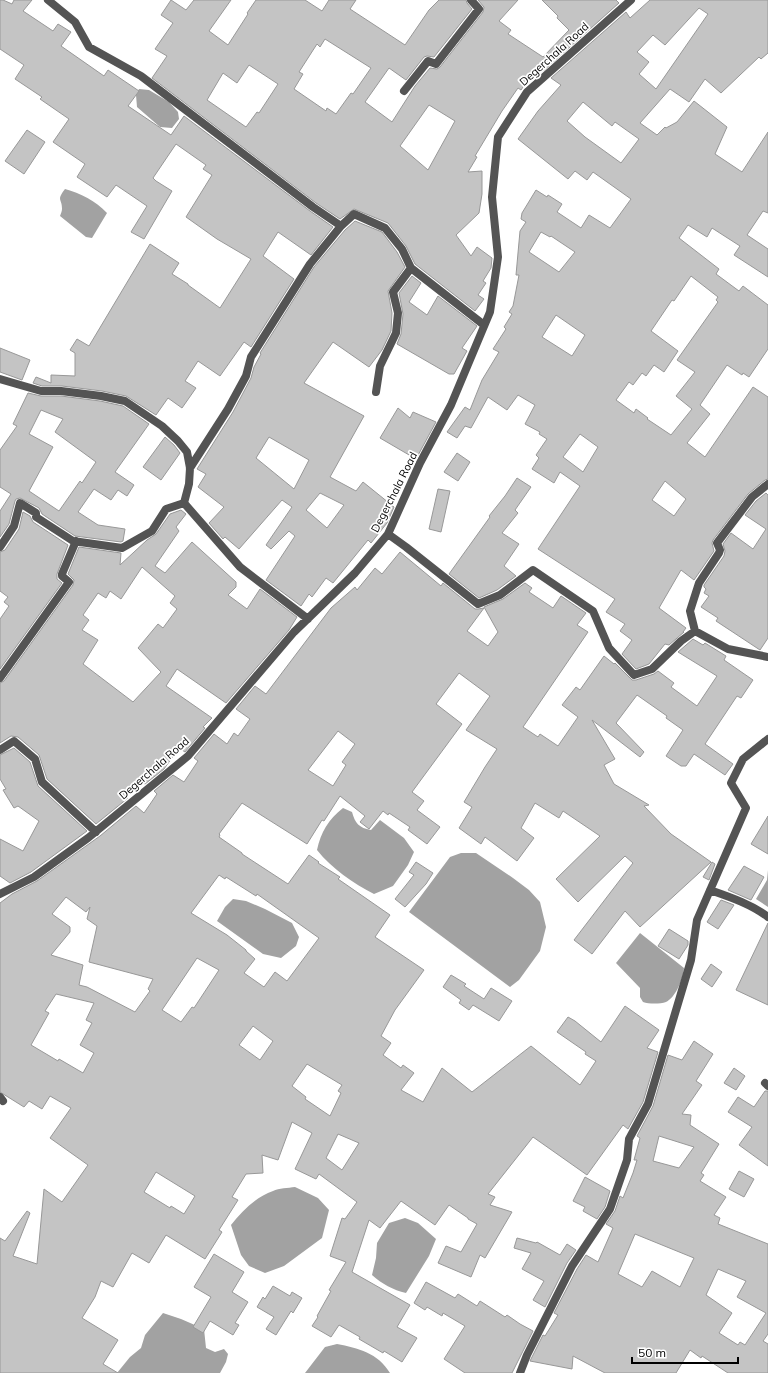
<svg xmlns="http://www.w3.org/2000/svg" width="768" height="1373" font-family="Mulish,sans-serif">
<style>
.water{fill:#a2a2a2}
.building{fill:#c4c4c4;stroke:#989898;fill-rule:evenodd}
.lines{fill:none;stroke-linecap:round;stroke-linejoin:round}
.minor{stroke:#545454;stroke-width:8}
.labels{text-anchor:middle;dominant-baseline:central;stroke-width:3.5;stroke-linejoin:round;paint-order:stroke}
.street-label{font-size:11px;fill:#000;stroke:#fff}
</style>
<rect width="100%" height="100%" fill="#fff"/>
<path class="water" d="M139,89L149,90L169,102L178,112L179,119L172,128L160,127L137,107L136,95Z
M65,189C80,193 96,201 107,213L92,238L86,237L60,216C61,213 62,211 62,209C62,198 56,201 65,189Z
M343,808L352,812C355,823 359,828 371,830L380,820L404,838L414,852L408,865L393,886L374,894C353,883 332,869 317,850C321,832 328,820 343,808Z
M461,853H476L513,878L529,890L540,902L546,927L540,951L519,980L510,987L409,912L450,857Z
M768,870V907L756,899L767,880Z
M233,899L246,901L265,909L292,923L299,937L296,946L281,958L263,954L217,921L225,907Z
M640,933L684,968C683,979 676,997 666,1002C660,1004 649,1004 643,1002L640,997V988L616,963Z
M295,1187L318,1198L329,1210L322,1238L284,1266L265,1273L249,1266L241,1255L231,1225C242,1211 256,1197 273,1191C279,1188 288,1188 295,1187Z
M405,1218L418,1223L436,1239L429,1256L406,1293C393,1290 382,1284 372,1275L376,1258L377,1243L389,1223Z
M163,1313L181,1319L204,1329L206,1348L215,1352L224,1349L228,1354L226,1362L220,1373H117L130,1357L141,1348L145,1335Z
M337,1344C358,1348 378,1353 390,1373H305L325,1347Z"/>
<path class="building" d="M0,0H3L12,4L14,0H32L23,11L53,31L58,24L71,32L61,46L104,76L108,70L139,91L128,106L171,135L184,116L310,211L333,227L311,255L278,232L263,256L294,279L251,347L244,342L220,376L198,361L185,381L196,388L182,408L168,398L156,415L126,396L102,391L62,386H42L33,383L36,377L51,383V375L75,376V353L70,350L77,339L89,346L150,244L179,263L172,274L188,284V285L220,308L251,259L217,239L186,217L212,175L203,169L206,165L176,144L153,178L156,181L172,191L144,239L131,232L147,206L116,185L107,197L77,177L85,164L53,142L69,119L40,99L42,97L15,79L24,65L0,49Z
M171,0L186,10L194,0H231L209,31L228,45L248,14L247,13L256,0H305L322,11L329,0H356L350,9L405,45L429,10L439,0H466L467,3L472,9L434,57L427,56L424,57L406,80L389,68L365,102L392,122L415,86L430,68L437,69L440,67L483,12L484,7L478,0H518L499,21L511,30L508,34L543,57L569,30L557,18L558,16L542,0H616L619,3L542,72L536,68L521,90L518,88L502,111L475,156L477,157L468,172L482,171V194L479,213L456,235L471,256L477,247L492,258L491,268L483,281L486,283L478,295L484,299L475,311L415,264L406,246L388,223L354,209L340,219L316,203L152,78L167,56L155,49L173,23L161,15ZM325,39L371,68L353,94L351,93L336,114L327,108L326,111L294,89L303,74L299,72L317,44L320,47ZM249,65L278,84L259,113L257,112L246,127L207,100L223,73L237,83ZM429,105L455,121L428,170L400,146Z
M650,0H768V53L761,59L759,57L721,93L705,79L689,102L670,89L640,123L657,135L665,127L666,128L677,122L694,101L727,127L715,154L742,172L768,132V213L763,211L747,235L768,249V277L734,255L740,246L712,228L707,237L688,225L679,238L719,269L716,274L739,291L743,286L768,305V349L749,377L743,373L742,375L727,365L700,405L710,414L687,443L705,457L753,387L768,397V479L765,480L748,494L713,540L712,543L714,551L694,580L681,570L659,608L686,628L683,632H684L669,645L665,644L649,664L636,669L622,654L632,640L620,631L625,624L606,612L615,599L538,549L580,486L560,472L554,483L532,469L539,458L536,455L547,439L539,434L540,432L525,424L535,405L518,395L507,410L488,397L471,428L465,426L457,438L447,432L465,407L470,410L482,380L499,352L493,349L506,329L504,327L512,314L509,312L513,306L519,275H516L520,231L526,222L521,219L522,213L536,190L547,197L548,195L562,204L557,212L581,228L589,215L610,228L631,199L593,172L587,180L575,171L568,179L518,139L538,111L561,85L551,78L626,12L630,18ZM699,8L708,14L656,89L639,74L649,62L637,52L653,35L665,45ZM583,102L612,126L615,122L639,139L621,163L585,137L567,121ZM541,232L550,237L551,236L575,252L559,272L529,252ZM691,276L718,297L716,300L718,302L677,360L695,372L676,396L692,409L671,435L647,419L648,418L636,409L634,413L616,400L629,382L633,385L642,373L646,376L654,365L664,372L678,351L651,331L672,300L674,301ZM556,315L585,335L572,356L542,337ZM580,434L598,447L583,472L563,457ZM665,481L686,499L674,516L652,500Z
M27,130L45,142L24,174L5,161Z
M355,221L382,232L397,252L405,267L388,291L392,313L391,331L382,350L369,367L333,342L304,383L364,416L330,477L356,491L363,482L394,507L387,523L371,543L368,540L333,583L326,578L312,597L309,594L301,606L266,580L295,536L289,531L271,549L266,545L292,507L282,500L239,549L225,537L223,539L209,523L224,507L198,487L206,474L197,469L233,412L251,378L254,367L261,354L260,353L314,267L345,230ZM269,437L309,460L294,489L256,458ZM320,493L344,505L327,528L306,510Z
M412,276L421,283L409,302L427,315L438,296L477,326L462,348L467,351L454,374H449L397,344L401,334L403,314L399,293Z
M0,348L30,360L22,380L0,372Z
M28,393L41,396H61L100,401L123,406L149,424L115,472L134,485L127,496L118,490L111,500L94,489L78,512L98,525L125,529L123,541L121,542L75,536L42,514L39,508L20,498L16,499L15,501L9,524L0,537V511L11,494L0,487V450L17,426L13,424ZM41,410L63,419L55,432L96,462L82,483L80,481L59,511L29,491L53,447L29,434Z
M398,408L410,418L413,412L436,422L416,459L380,438Z
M165,437L174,445L180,453L161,480L143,467Z
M457,453L470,462L458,481L444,472Z
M517,478L531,487L515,510L518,513L502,533L519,544L504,566L516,576L497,590L479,598L449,574L490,517L489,516L505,496Z
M438,489L450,491L441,532L429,529Z
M766,493L768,495V638L760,650L716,621L718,618L701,607L709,596L704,593L706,589L704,587V585L724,556L725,551L723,544L731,533L753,549L766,529L745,515L756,501Z
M181,510L186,514L176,527L179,531L155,566L165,573L192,542L236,582V587L228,595L247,609L260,589L297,617L289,630L226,703L177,669L166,686L212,718L203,727L205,728L185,752L179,748L164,769L145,784L137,779L123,794L128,798L96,824L47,779L39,755L18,737L11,736L0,743V683L4,681L73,585L74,580L68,574L79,547L121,553L120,565L147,540L156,534L170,514ZM142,567L175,596L170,603L177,609L163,628L158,624L138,648L161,672L133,702L83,664L98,640L82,630L89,620L83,615L98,593L106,598L110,591L121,599Z
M23,512L30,516L33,522L68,545L57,574V579L62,583L0,669V619L9,606L4,602L8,597L0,591V552L5,550L19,529Z
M400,552L441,586L443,583L475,609H478L484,608L467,631L488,646L498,632L484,607L503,599L525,583L532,588L529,592L553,608L561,596L586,613L577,625L588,632L523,727L538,737L540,734L558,746L578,717L562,705L576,687L580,690L604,656L614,664L615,663L632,680H636L654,674L658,671L674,683L671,687L697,706L717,676L678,652L693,639L703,645L705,643L726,656L724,660L753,680L741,698L737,696L705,744L733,764L725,775L694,754L686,766H681L666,756L683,730L666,718L667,716L637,695L616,723L644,752L640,757L592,720L615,759L604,765L614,784L649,805L644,806L671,834L711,862L640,927L625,911L592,954L574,940L633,863L625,856L578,902L556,879L600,836L563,811L559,818L535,803L521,828L534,838L517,861L485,837L481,844L459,828L472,807L464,802L485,767L497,749L466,730L490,696L459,673L436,704L462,724L412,792L424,801L417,810L440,827L427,844L408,830L410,827L389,813L388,815L383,811L369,829L360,822L365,816L340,796L324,821L322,820L307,844L242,803L219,834L220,835L219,837L242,853V854L288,884L309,855L319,862L318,863L340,877L338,879L390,915L375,937L424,970L395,1010L381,1036L391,1043L383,1055L401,1068L403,1065L414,1073L401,1090L423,1102L442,1068L472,1092L531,1046L580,1085L596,1061L585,1054L586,1052L557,1032L568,1017L575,1021L601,1042L625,1006L659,1030L647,1048L658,1052L643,1102L628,1129L623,1125L587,1175L533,1137L488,1194L495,1197L490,1205L512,1212L485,1258L480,1255L471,1277L438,1263L446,1246L461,1252L477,1224L468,1219V1218L449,1205L435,1225L401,1201L380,1228L369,1220L352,1272L410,1305L397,1327L417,1338L402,1362L384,1351L383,1353L359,1339L360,1337L339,1325L331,1337L312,1326L318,1317L317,1316L331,1291L329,1290L346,1262L330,1256L342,1218L345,1219L357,1202L319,1174L316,1179L295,1169L312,1133L292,1122L278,1160L262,1155L263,1173L246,1174L232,1197L238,1200L219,1230L222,1232L205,1259L166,1235L149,1263L132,1253L113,1287L101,1281L95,1297L82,1318L118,1340L103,1364L118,1373H0V1238L5,1241L27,1211L30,1213L13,1256L37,1264L44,1189L62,1202L88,1165L50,1138L71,1108L50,1096L42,1109L29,1101L24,1107L0,1092V903L12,894L37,881L100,836L136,806L144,813L157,794L154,791L173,775L184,782L198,761L194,758L214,734L227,744L234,733L238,736L250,719L236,709L255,686L266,694L331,608L355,587L357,590L375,568L382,574ZM338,731L355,744L342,762L346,765L333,786L308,770ZM219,875L225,879L226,877L256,896L257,894L319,938L287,981L275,972L264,987L244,973L255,959L246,951V950L227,935L191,913ZM66,897L86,912L90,907L87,919L97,926L89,962L153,979L148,989L150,991L135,1012L87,987L79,985L83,965L51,955L70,932V927L52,914ZM197,958L219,970L194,1008L192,1007L181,1022L162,1010ZM56,994L94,1003L86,1020L92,1023L80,1045L94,1053L83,1073L59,1059L58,1061L31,1045L49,1013L45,1011ZM253,1026L273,1041L260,1060L239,1045ZM307,1064L342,1085L338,1091L341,1093L330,1116L305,1099L306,1097L292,1086ZM338,1134L359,1143L342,1170L326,1158ZM156,1172L195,1196L184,1214L171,1206L170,1208L144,1192Z
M14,748L30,762L38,786L87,831L31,872L10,883L0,876V839L23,851L39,821L18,806L14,808L3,790L6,789L0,779V755Z
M768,816V854L751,844Z
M416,862L433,873L426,884L405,907L395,899L414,875L409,872Z
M712,862L715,864L709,880L703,877Z
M744,866L764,877L751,900L728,890Z
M721,900L734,905L718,929L707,922Z
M768,923V1005L736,990Z
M669,929L688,941V945L679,959L658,946Z
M711,964L722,972L712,987L701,979Z
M451,975L466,984L464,986L484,999L491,988L512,1001L499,1021L473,1005L469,1010L459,1003L461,1000L443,987Z
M694,1041L713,1054L696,1081L702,1085L682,1114L691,1115L690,1125L719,1144L701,1173L704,1175L700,1181L726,1197L714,1215L720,1218L718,1224L768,1244V1334L763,1341L768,1344V1373H728L702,1356L701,1358L690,1350L676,1373H605L573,1356L572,1369L530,1361L543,1335L545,1336L558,1315L554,1313L577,1269L586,1255L598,1262L613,1228L606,1224L615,1211L620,1196L623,1198L633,1173L637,1160H634L640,1138L637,1136L653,1106L668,1055L682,1060ZM659,1136L694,1147L679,1168L653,1161ZM635,1234L694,1258L680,1287L652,1271L642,1287L618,1274ZM718,1269L746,1281L737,1297L766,1313L745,1345L740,1342L738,1345L719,1333L732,1313L706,1295Z
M734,1068L745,1076L736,1090L724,1083Z
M765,1091H768V1166L739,1145L752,1127L728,1112L738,1097L754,1107Z
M739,1171L754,1179L744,1197L729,1189Z
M585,1177L610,1191L605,1207L597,1219L583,1211L585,1207L573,1201Z
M517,1238L536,1243L537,1242L560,1255L567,1244L576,1250L567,1263L545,1307L533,1300L544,1281L522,1269L531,1253L514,1248Z
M214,1254L244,1272L232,1292L248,1302L235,1323L239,1325L233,1335L210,1321L203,1333L193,1327L211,1297L194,1287Z
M426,1282L455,1298L458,1294L477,1306L480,1301L505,1317L507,1315L520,1324L533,1331L512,1373H465L444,1359L465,1326L443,1313L442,1316L427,1307L425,1310L414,1303Z
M273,1286L290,1296L292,1292L302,1298L293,1313L291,1311L276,1335L266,1329L274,1317L257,1307L263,1297L265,1299Z"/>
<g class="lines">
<path class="minor" d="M48,0L75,22L89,47L141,76L313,207L341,226L354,214L385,228L402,249L411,268L484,325
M404,91L428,61L436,64L479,9L471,0
M0,379L41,391H61L101,396L125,401L162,426L178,441L187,452L190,468L189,484L184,503L240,567L308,619
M376,392L380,366L396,333L398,313L393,292L411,268
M190,468L228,409L246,376L251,357L310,264L341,226
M388,534L406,547L478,604L500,595L533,570L593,611L609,648L634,675L652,669L681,641L695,631L728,649L768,657
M0,547L14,526L20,503L36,513V517L73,541L122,548L152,531L166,509L184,503
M695,631L690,611L699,583L719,553L720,550L717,543L752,497L768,484
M0,678L69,582L62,576V574L76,541
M0,750L14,741L35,759L42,782L96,832
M710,890C730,897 751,904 768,917
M0,894L34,877L88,838L188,756L294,632L355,573L388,534L420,463L451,405L490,312L498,257L492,197L498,137L527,92L631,0
M765,1083L768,1086
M0,1097L3,1101
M520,1373L527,1355L572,1266L610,1209L627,1160L629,1139L648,1104L691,960L697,920L746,808L731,783L743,759L768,739"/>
</g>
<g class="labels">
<g class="street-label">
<text transform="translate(554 54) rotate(-42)">Degerchala Road</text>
<text transform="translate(394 492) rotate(-63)">Degerchala Road</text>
<text transform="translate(154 768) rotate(-41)">Degerchala Road</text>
</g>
</g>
<path d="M632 1357v6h106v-6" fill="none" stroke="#000000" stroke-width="2"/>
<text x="638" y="1357" font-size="12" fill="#000000" stroke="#ffffff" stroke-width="3" paint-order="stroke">50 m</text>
</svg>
